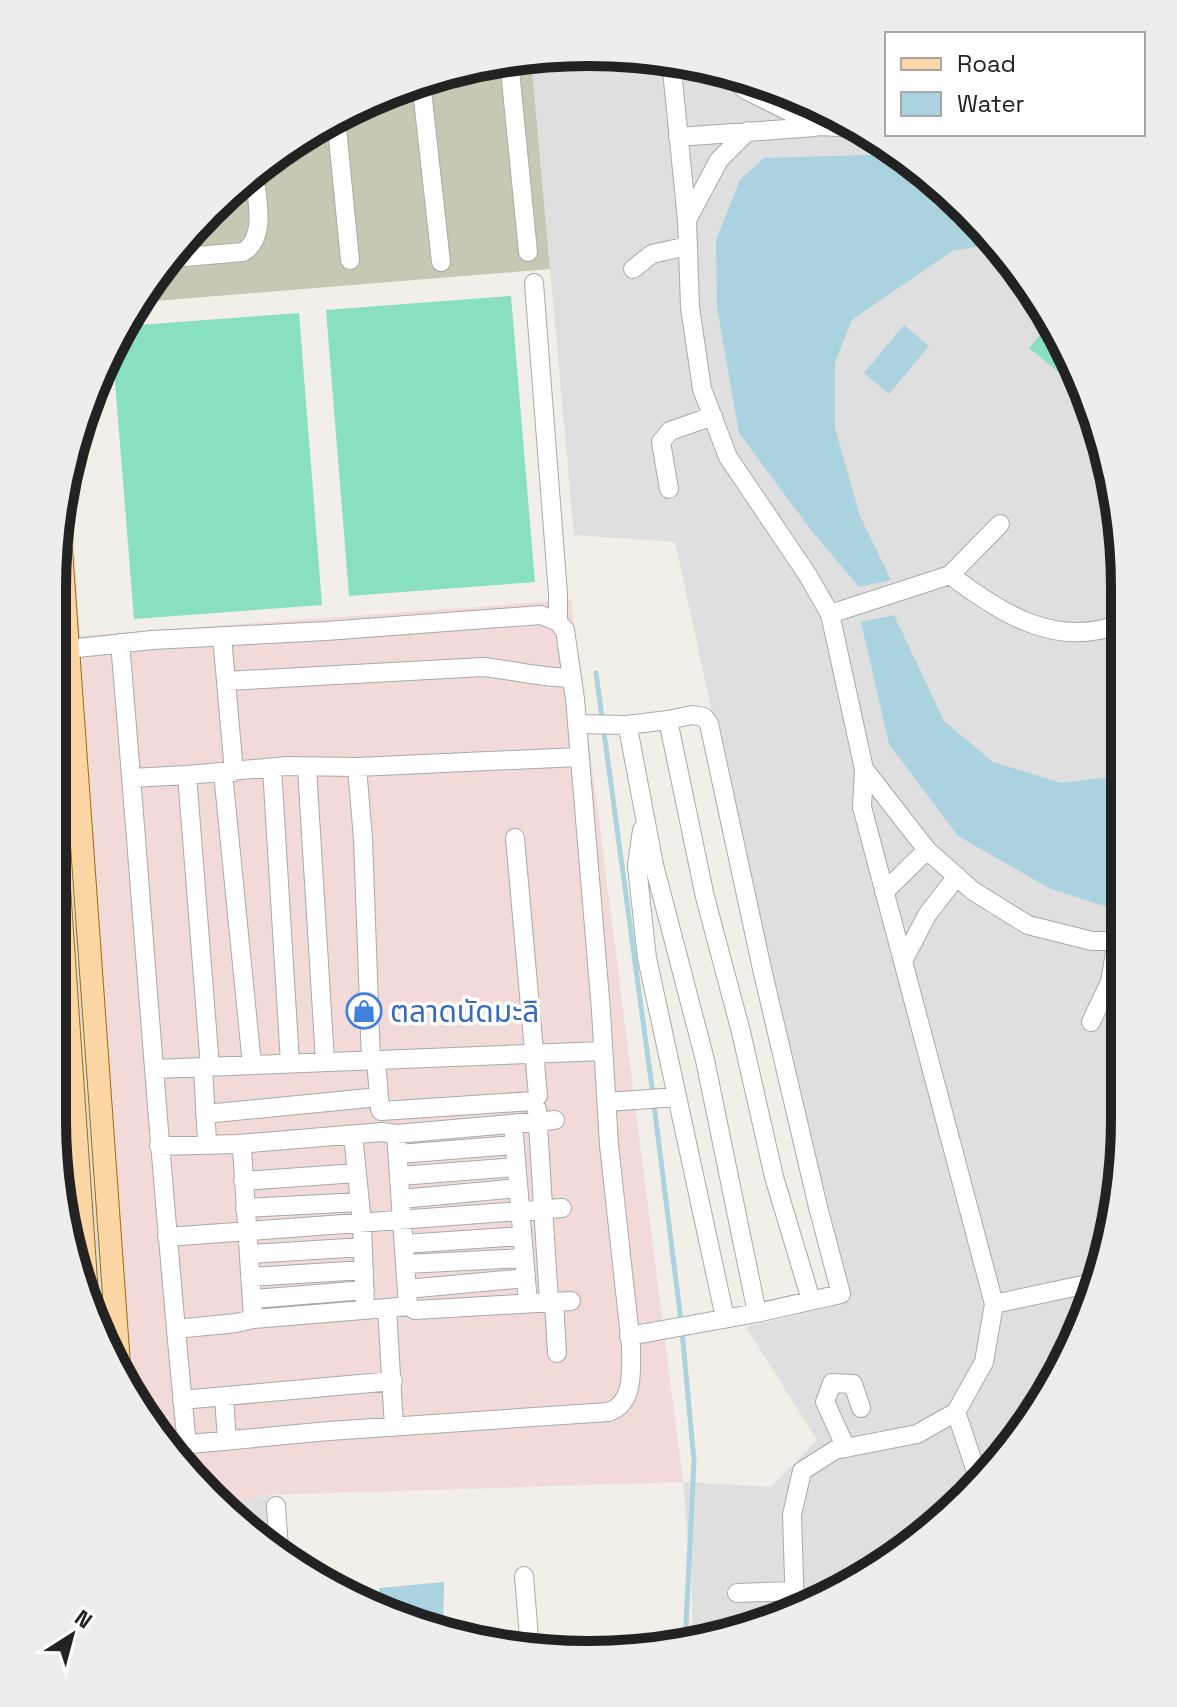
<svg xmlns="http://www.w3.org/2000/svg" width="1177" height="1707" font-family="'Space Grotesk','Noto Sans Thai',sans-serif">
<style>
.residential{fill:#e0dfdf}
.commercial{fill:#f2dad9}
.construction{fill:#c7c7b4}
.pitch{fill:#88e0be}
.water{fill:#aad3df}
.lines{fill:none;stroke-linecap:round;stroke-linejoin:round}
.stream{stroke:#aad3df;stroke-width:5}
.minor-casing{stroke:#a9a9a9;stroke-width:20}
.major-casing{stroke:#a06b00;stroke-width:24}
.minor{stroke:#fff;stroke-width:18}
.major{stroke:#fcd6a4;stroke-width:22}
.labels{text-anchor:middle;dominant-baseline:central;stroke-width:7;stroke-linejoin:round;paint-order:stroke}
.shop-label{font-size:30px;fill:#366cbe;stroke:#fff;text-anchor:start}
.rim{fill:none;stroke:#222;stroke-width:10}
</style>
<rect width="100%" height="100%" fill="#f2efe9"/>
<path class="residential" d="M589,52L694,62L794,93L887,143L968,209L1069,351L1115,484L1125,1118L1115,1224L1084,1324L1034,1417L968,1498L826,1599L693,1645L692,1593L683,1482L771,1487L817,1440L746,1327L840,1305L675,542L574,535L531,58Z
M69,463L128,1386L70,1258L52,1118L62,484Z
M269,1495L273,1545L235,1522L220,1505Z"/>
<path class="commercial" d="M571,600L683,1482L269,1495L220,1505L142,1416L128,1386L80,636Z"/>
<path class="construction" d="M531,58L550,269L143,302L209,209L291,142L384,93L484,62Z"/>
<path class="pitch" d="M511,296L535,582L349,596L326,310Z
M299,313L322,605L134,619L112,344L125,326Z
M1050,323L1069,351L1083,392L1029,348Z"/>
<path class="water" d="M866,155L905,157L968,209L993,244L952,251L852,320L835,362V428L860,516L891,580L859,587L811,530L739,433L717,307L716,240L740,180L764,158Z
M904,325L929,346L889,394L864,373Z
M894,615L944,721L993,762L1061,783L1119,776L1122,912L1049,888L958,836L889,744L861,622Z
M444,1582L443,1630L379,1612V1588Z"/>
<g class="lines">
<path class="stream" d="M596,673L653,1095
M654,1105L681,1321
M682,1331L694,1461L685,1645"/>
<defs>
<path id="minor" d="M509,60L528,252
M671,60L687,220L690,307L702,389L728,457L807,574L830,614L864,769L927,850L973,891L1028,925L1092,941H1122
M725,72L746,90L818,126L860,128
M421,81L441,262
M336,118L350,260
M678,137L815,127
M687,220L719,160L748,131
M174,258L243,252C268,238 256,196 254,172
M633,269L652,254L688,246
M534,283L558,594V622
M669,489L661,442L670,431L713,416
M950,575C1000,612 1053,648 1117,625
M830,614L950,575L1000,524
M222,636L234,772
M120,643C143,910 160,1178 187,1445
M68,649L152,640L326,631L541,615L558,622L565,630L575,699L601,1011L609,1145L631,1346C631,1369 635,1404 608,1412L329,1431L169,1446
M226,681L483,667C513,670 541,678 572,678
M577,724L627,725L629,733L654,865L705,1060L757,1313
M627,725L668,720L705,897L741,1032L774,1177L811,1300
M357,767L579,757
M272,768L290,1063
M307,768L325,1061
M864,769L862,807L994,1304
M223,773L252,1065
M187,775L287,766L357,767L363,839L371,1060
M132,778L187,775L210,1067
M642,830L637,866L647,958L725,1318
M884,892L927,850
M903,961L927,915L957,876
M1091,1022L1110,982L1117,941
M376,1060L380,1109
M203,1067L207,1143
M154,1069L603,1051
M607,1102L677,1097
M537,1109L549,1302
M381,1111L533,1101L538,1096L515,838
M205,1114L379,1097
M513,1124L528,1303
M396,1134L408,1306
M353,1135L362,1223L365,1310
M238,1144L242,1148L253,1319
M159,1146L238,1144L382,1132L396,1134L555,1120
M399,1154L513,1145
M400,1176L516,1167
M243,1181L357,1173
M401,1199L518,1188
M245,1208L360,1202
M167,1237L562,1208
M404,1244L522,1236
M249,1254L363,1247
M406,1264L524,1258
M251,1277L364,1270
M407,1289L526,1278
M253,1299L365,1290
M554,1302L557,1353
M387,1308L394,1427
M176,1329L236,1323L253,1319L387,1308L408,1306L415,1310L571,1301
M629,1336L757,1313L841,1294L818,1207L762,969L709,724L704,717L692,715L668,720
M224,1397L227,1441
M182,1400L393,1381
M956,1412L980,1483
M846,1448L825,1402L832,1383L853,1384L861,1408
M276,1506L279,1549
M524,1576L530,1650
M737,1593L794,1591
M795,1610L792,1515L802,1471L835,1450L917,1434L956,1412L984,1362L994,1304L1097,1282"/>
<path id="major" d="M61,550L119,1365
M56,844L87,1295"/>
</defs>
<use href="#minor" class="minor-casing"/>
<use href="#major" class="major-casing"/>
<use href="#minor" class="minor"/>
<use href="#major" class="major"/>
</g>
<defs>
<symbol id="shop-ring" viewBox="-11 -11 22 22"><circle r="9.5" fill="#fff" stroke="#3f7fe0" stroke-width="1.5"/><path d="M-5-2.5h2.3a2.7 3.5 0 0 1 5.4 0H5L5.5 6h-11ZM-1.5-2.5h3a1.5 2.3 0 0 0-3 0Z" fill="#3f7fe0"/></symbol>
</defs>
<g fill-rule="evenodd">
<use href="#shop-ring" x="344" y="991" width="40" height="40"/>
</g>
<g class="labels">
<g class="shop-label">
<text x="390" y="1011">ตลาดนัดมะลิ</text>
</g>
</g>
<path d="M0 0H1177V1707H0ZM588 66H589A522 522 0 0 1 1111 588V1119A522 522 0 0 1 589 1641H588A522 522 0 0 1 66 1119V588A522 522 0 0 1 588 66Z" fill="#ededed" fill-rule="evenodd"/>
<path class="rim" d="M588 66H589A522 522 0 0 1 1111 588V1119A522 522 0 0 1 589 1641H588A522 522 0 0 1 66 1119V588A522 522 0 0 1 588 66Z"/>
<rect x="885" y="32" width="260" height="104" fill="#ffffff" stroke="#a7a7a7" stroke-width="2"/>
<rect x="901" y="58" width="40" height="12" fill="#fcd6a4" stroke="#a7a7a7" stroke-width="2"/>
<text x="957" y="72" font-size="24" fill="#222222">Road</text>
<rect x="901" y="92" width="40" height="24" fill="#aad3df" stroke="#a7a7a7" stroke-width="2"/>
<text x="957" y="112" font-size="24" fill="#222222">Water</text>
<g transform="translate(72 1635) rotate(36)" stroke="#ffffff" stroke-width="6" paint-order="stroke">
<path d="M0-6L14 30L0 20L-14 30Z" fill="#222222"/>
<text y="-12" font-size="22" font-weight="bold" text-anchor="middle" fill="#222222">N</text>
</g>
</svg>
